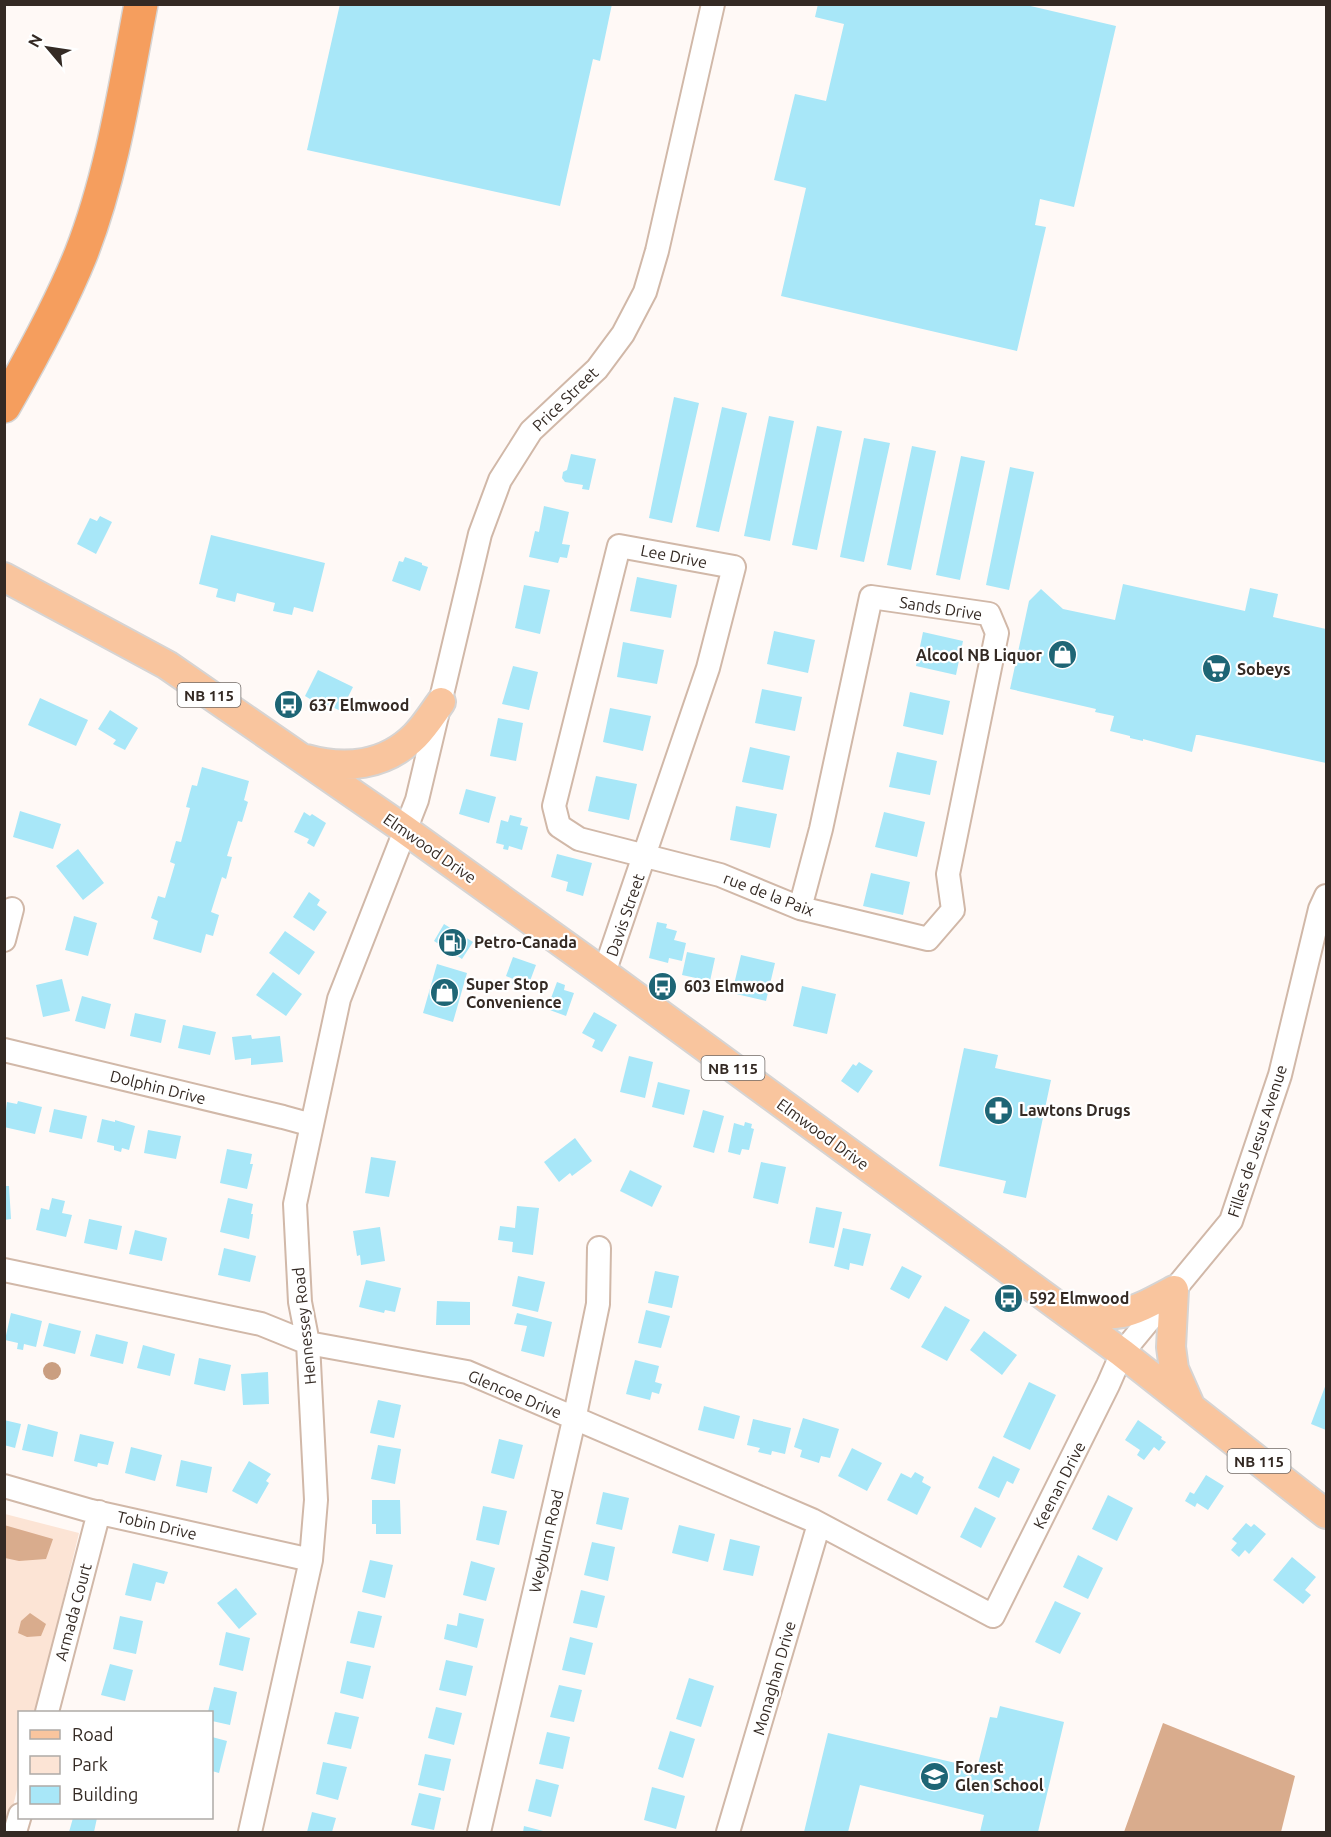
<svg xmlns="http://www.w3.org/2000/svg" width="1331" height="1837" font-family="Ubuntu,sans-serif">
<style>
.green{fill:#fce4d5}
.forest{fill:#d9ac8d}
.water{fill:#ca9e80}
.building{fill:#a8e7f8}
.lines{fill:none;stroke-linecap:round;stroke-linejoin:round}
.minor-casing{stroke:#d1b8a8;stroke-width:26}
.major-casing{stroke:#d6d4d3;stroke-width:32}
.highway-casing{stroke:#d6d4d3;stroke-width:36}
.minor{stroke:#fff;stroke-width:22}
.major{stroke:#f9c59e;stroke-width:28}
.highway{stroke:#f59e5e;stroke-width:33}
.labels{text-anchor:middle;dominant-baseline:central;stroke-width:4.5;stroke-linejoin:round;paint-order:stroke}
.shield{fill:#fff;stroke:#716a66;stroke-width:1.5}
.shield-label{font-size:15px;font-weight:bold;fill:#342a24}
.street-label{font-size:16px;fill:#342a24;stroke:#fff}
.poi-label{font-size:16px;font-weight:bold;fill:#342a24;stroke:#fff;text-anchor:start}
</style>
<rect width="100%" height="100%" fill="#fff9f6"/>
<path class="green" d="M5,1514L79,1533L36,1712H20L19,1781L7,1832H5Z"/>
<path class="forest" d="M4,1525L53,1539L46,1559L19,1561L5,1558Z
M30,1613L46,1624L41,1636L27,1637L18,1633L21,1621Z
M1163,1723L1295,1776L1281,1832H1124Z"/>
<path class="water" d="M43 1371a9 9 0 1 1 18 0a9 9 0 1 1-18 0Z"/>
<path class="building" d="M340,4H612L600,61L593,59L560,206L307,150Z
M818,4H1022L1116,26L1074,207L1040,199L1035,225L1046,227L1017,351L781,296L806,188L774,180L795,94L826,101L844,24L815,17Z
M674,397L699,403L672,523L649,518Z
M722,407L747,413L719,532L696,527Z
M769,416L794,421L770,541L744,536Z
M817,426L842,431L817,550L792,545Z
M864,438L890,443L864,562L840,557Z
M912,446L936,451L911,570L887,565Z
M571,454L596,459L589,490L582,489L583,485L565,482L562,478L563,472L567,470Z
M961,456L985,461L960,580L936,575Z
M1010,467L1034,472L1009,590L986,585Z
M544,506L569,512L562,544L570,545L567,558L560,557L558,563L529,557L535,531L539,532Z
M100,516L112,522L96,554L77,544L90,518L97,521Z
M211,535L325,563L313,612L294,607L292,615L273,611L275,603L237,593L235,602L216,597L218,589L199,584Z
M405,557L422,563V565L428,567L420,591L392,581L399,561L403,562Z
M637,577L677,585L671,618L630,611Z
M1123,584L1245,611L1250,588L1278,594L1273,617L1326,629V763L1199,735H1196L1192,752L1143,739V741L1130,738V736L1110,731L1114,716L1095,712L1096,709L1010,689L1029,601L1041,589L1063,609L1115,620Z
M524,585L550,590L540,634L515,628Z
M774,631L815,640L808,673L767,664Z
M923,632L963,641L956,675L916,666Z
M623,642L664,650L657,684L617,677Z
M513,666L538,672L529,710L502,704Z
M318,670L353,687L341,711L332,707L330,711L305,696Z
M762,689L802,697L795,731L755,723Z
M910,692L950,701L943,735L903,726Z
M40,698L88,720L76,746L28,725Z
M610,708L651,716L643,751L603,742Z
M110,710L138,728L125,750L113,744L116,740L98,729Z
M498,718L523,723L516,761L490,756Z
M750,747L790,756L783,790L742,782Z
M897,752L937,761L930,795L889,787Z
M202,767L249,781L244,800L248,802L242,822L238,821L227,856L232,857L226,879L222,877L211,912L219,915L213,936L206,934L201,953L153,939L158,921L151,918L158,896L165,898L175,864L170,862L176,841L181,842L190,808L186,807L192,785L197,786Z
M596,776L637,784L629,820L588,811Z
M466,789L496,797L489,823L459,814Z
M736,806L777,814L770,848L730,840Z
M20,811L61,824L53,849L13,837Z
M304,812L310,816L312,814L326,823L314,847L307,843L309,839L294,832Z
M884,812L925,822L917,857L875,847Z
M510,815L522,818L520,825L528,827L522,850L509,846L508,850L503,849L504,845L496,843L501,820L508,822Z
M78,849L104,883L83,900L56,866Z
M557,854L592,863L583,896L566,891L568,882L551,877Z
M871,873L910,882L903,915L863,906Z
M309,892L320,900L317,905L327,912L314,931L293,917Z
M74,916L97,923L88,956L65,950Z
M657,922L667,924L666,928L677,931L674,940L686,943L682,961L669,958L668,963L649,958Z
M444,924L473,942L462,959L434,941Z
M285,931L315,952L299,975L269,953Z
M687,952L715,958L710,981L682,975Z
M741,955L775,963L766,1001L732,993Z
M513,957L536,965L527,989L512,984L513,979L506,976Z
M437,964L467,973L453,1022L423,1013Z
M273,972L302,994L286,1016L256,995Z
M62,979L70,1011L43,1017L36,985Z
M557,982L565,985L564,990L574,993L566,1016L547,1009Z
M802,986L836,994L827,1034L793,1026Z
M82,996L111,1004L105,1029L75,1021Z
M594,1012L617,1025L602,1052L592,1047L595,1040L582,1033Z
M135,1013L166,1020L161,1043L130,1036Z
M183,1025L216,1032L210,1055L178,1048Z
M251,1035L252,1039L280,1036L283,1062L251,1065V1058L235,1060L232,1037Z
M964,1048L998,1055L995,1068L1051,1080L1026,1198L1003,1193L1006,1181L939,1166Z
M629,1056L653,1062L645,1098L620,1092Z
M859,1062L873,1071L858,1093L841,1081L853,1064L856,1066Z
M658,1082L690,1090L684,1115L652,1107Z
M18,1101L42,1107L35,1134L4,1127L7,1102L17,1104Z
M54,1109L87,1116L82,1139L49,1132Z
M703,1110L724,1116L714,1153L693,1147Z
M102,1119L115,1122V1120L135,1126L129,1150L122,1148L121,1152L114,1150V1146L97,1142Z
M745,1122L752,1124L751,1128L754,1129L749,1150L742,1149L740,1155L728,1152L734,1123L744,1126Z
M148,1130L181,1136L176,1159L144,1153Z
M575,1138L592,1161L572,1176L570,1173L559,1182L544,1162Z
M227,1149L252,1154L250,1164H253L247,1189L220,1183Z
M371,1157L396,1161L389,1197L365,1193Z
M761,1162L786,1167L778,1204L753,1198Z
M630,1170L662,1186L652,1207L620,1191Z
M4,1186H9L11,1219L4,1220Z
M52,1198L65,1201L62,1213L72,1215L66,1237L36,1230L41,1208L49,1210Z
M228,1198L253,1204L251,1214H253L252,1221L249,1239L220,1232Z
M517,1206L539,1208L533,1255L512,1252L513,1242L498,1240L500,1226L515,1228Z
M816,1207L842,1212L834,1248L809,1243Z
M89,1219L122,1226L117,1250L84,1243Z
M380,1227L385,1261L361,1265L360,1255L357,1256L353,1231Z
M843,1228L871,1234L863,1266L850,1263L849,1270L834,1266Z
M135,1230L167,1238L162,1261L129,1254Z
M224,1248L256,1256L250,1282L218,1275Z
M902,1266L922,1276L909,1299L890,1289Z
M655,1271L679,1276L672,1308L648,1303Z
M518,1276L545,1282L538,1312L512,1306Z
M366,1280L401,1288L395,1312L385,1310L384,1313L359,1307Z
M437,1301L470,1302V1325H436Z
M945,1306L970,1320L947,1361L921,1347Z
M646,1310L670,1316L661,1348L638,1343Z
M11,1313L42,1321L36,1347L24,1344L23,1350L17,1349L18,1343L5,1340Z
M517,1313L552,1322L544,1357L521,1351L527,1326L514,1324Z
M49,1323L81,1331L75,1354L43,1346Z
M984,1331L1017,1355L1002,1375L970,1350Z
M96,1334L128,1342L123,1364L90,1356Z
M143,1345L175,1354L170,1376L137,1368Z
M199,1358L231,1365L225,1391L194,1384Z
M635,1360L659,1366L655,1382L662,1384L659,1394L652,1392L650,1400L626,1394Z
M268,1372L269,1404L243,1405L241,1374Z
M1029,1382L1056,1395L1030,1450L1003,1437Z
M1326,1384V1430L1311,1424Z
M378,1400L401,1405L394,1438L370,1433Z
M704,1406L740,1416L734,1439L698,1430Z
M803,1418L839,1429L830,1458L821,1456L819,1463L800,1457L802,1450L794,1447Z
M753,1419L791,1428L785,1454L772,1451L771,1455L758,1452L760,1448L747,1445Z
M4,1420L21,1424L15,1448L4,1445Z
M1138,1420L1162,1437L1161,1439L1166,1442L1159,1451L1154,1447L1144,1460L1137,1455L1140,1450L1125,1440Z
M28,1424L58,1432L53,1457L22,1450Z
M80,1434L114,1442L108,1465L98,1463L97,1467L74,1461Z
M499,1439L523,1445L514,1479L491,1473Z
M378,1445L401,1449L395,1484L371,1479Z
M131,1447L162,1455L155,1481L125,1473Z
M852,1448L882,1463L867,1491L838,1476Z
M993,1456L1020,1469L1013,1484L1007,1481L999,1498L978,1488Z
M181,1460L212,1467L207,1493L176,1486Z
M249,1461L271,1474L266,1481L269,1483L257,1504L232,1491Z
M915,1472L924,1477L922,1482L931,1487L917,1515L887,1500L901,1473L911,1478Z
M1206,1475L1224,1486L1208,1510L1197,1503L1195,1507L1185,1501L1190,1492L1194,1494Z
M603,1492L629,1498L622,1530L596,1524Z
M1108,1495L1133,1508L1117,1541L1092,1529Z
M372,1500H400L401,1534H376V1524H372Z
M483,1506L507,1511L499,1545L476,1540Z
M975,1507L996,1518L981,1548L960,1537Z
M1246,1523L1251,1527L1254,1524L1266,1534L1249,1554L1245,1550L1239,1557L1231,1550L1237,1543L1232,1539Z
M679,1525L715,1534L708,1562L672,1553Z
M730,1539L760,1546L753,1576L723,1570Z
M592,1542L615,1547L608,1581L584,1575Z
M1078,1555L1103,1568L1088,1599L1063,1587Z
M1292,1557L1316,1577L1305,1590L1311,1595L1303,1604L1273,1580Z
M370,1560L393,1565L385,1598L362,1592Z
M471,1561L495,1568L486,1601L463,1595Z
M133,1563L168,1572L164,1584L156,1582L151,1601L125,1595Z
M236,1588L257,1614L239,1629L217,1603Z
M581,1590L605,1596L597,1628L573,1623Z
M1055,1601L1081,1613L1060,1654L1035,1642Z
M358,1611L382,1616L374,1648L350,1643Z
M459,1613L484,1619L477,1648L444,1639L447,1624L457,1626Z
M120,1616L143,1621L136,1654L113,1649Z
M226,1632L250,1638L243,1671L219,1665Z
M570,1637L593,1643L585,1675L562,1670Z
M446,1660L473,1666L466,1696L439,1690Z
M347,1661L371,1666L363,1699L340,1693Z
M110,1664L133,1670L125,1701L101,1695Z
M689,1678L714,1686L701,1727L676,1719Z
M559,1685L582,1690L574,1722L550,1717Z
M214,1687L237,1692L230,1725L212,1721V1712H208Z
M1000,1706L1064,1722L1038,1832H980L984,1815L860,1785L848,1832H804L828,1733L977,1768L990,1717L997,1718Z
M436,1707L462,1713L454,1745L428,1738Z
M335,1712L359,1717L351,1749L327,1744Z
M670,1731L695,1739L683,1778L658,1769Z
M547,1732L570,1737L563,1769L539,1764Z
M212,1737L227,1741L219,1773L212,1771Z
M425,1754L451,1759L444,1791L418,1785Z
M323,1762L347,1767L338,1800L316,1794Z
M536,1779L559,1785L551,1817L528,1811Z
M652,1787L685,1796L676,1829L644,1820Z
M419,1793L441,1798L434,1830L411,1825Z
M312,1812L336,1818L332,1832H307Z
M73,1818H97L94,1832H69Z
M524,1826L547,1832H523Z"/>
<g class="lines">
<defs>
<path id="minor" d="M4,940L12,909
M604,973L708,668L734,567L619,546L554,806L559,826L579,839L720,875L800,908L928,939L953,910L948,874L997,633L989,614L871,597L821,829L800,908
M4,1050L283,1117L312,1125
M4,1270L261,1324L308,1343L467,1372L812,1520L993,1616L1108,1385L1122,1353L1231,1221L1280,1075L1320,909L1326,896
M4,1486L91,1511L311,1560
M47,1712L99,1512
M15,1832L20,1815
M250,1832L311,1560L316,1500L308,1343L300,1302L295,1204L339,999L417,800L480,534L500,480L531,431L597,369L623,334L645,292L657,251L713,4
M479,1832L574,1420L598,1304L599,1248
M728,1832L819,1524"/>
<path id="major" d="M4,577L167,665L404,829L604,973L1122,1353L1326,1514
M306,759C345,770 385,766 415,736C425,726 433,713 441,702
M1174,1290L1171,1347L1174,1369L1189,1403
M1066,1309C1120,1320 1127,1315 1174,1290"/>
<path id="highway" d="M4,406C32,357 60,306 81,254C112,175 125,88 141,4"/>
</defs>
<use href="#minor" class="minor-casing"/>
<use href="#major" class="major-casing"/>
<use href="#highway" class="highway-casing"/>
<use href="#minor" class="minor"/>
<use href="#major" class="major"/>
<use href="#highway" class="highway"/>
</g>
<defs>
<symbol id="shop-disc" viewBox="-11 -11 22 22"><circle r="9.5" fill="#1e6575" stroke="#fff"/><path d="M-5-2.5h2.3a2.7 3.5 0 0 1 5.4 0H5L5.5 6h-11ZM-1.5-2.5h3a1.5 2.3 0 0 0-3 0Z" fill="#fff"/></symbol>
<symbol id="supermarket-disc" viewBox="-11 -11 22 22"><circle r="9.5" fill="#1e6575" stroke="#fff"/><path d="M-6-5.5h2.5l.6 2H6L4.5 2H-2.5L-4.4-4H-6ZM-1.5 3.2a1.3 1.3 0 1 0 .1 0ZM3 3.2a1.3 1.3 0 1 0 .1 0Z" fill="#fff"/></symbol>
<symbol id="bus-disc" viewBox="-11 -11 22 22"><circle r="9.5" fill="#1e6575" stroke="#fff"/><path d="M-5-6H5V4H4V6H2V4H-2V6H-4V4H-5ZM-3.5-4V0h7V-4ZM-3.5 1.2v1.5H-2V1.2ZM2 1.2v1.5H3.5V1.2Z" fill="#fff"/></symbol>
<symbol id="fuel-disc" viewBox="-11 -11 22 22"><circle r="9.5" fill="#1e6575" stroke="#fff"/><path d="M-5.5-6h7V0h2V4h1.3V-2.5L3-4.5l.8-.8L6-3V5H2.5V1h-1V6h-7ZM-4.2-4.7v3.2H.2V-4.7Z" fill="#fff"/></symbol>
<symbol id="pharmacy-disc" viewBox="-11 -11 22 22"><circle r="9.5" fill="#1e6575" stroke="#fff"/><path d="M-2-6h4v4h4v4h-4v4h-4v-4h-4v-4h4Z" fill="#fff"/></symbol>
<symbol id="school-disc" viewBox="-11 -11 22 22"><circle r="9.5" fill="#1e6575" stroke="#fff"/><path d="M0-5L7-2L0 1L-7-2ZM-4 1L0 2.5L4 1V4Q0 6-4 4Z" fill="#fff"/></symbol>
</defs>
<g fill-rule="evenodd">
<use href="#shop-disc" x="1046" y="638" width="33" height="33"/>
<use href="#supermarket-disc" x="1200" y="652" width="33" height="33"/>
<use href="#bus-disc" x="272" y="688" width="33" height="33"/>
<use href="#fuel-disc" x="436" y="926" width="33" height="33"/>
<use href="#bus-disc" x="646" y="970" width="33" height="33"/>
<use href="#shop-disc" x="428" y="976" width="33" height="33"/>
<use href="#pharmacy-disc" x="982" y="1094" width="33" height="33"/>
<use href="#bus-disc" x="992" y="1282" width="33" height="33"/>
<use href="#school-disc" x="918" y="1760" width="33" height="33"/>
</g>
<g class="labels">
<g class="shield">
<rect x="177.5" y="683" width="63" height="24" rx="4.5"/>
<rect x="701.5" y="1056" width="63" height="24" rx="4.5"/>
<rect x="1227.5" y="1449" width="63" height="24" rx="4.5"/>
</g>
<g class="shield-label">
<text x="209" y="695">NB 115</text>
<text x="733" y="1068">NB 115</text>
<text x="1259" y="1461">NB 115</text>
</g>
<g class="street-label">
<text transform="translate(565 399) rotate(-44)">Price Street</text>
<text transform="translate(674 556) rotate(11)">Lee Drive</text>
<text transform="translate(941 608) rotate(9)">Sands Drive</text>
<text transform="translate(430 848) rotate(35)">Elmwood Drive</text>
<text transform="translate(769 894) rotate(21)">rue de la Paix</text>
<text transform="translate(625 915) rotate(-71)">Davis Street</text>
<text transform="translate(158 1087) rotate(14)">Dolphin Drive</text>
<text transform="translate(823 1134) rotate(36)">Elmwood Drive</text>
<text transform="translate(1257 1141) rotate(-72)">Filles de Jesus Avenue</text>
<text transform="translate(304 1326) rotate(-96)">Hennessey Road</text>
<text transform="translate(515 1394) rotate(23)">Glencoe Drive</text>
<text transform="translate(1059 1485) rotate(-63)">Keenan Drive</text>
<text transform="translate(157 1525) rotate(13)">Tobin Drive</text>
<text transform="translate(546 1541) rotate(-77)">Weyburn Road</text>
<text transform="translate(73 1612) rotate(-75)">Armada Court</text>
<text transform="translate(774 1678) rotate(-74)">Monaghan Drive</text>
</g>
<g class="poi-label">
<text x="1042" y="655" text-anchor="end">Alcool NB Liquor</text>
<text x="1237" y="669">Sobeys</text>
<text x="309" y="705">637 Elmwood</text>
<text x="474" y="942">Petro-Canada</text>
<text x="466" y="984">Super Stop<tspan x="466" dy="18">Convenience</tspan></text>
<text x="684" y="986">603 Elmwood</text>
<text x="1019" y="1110">Lawtons Drugs</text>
<text x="1029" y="1298">592 Elmwood</text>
<text x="955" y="1767">Forest<tspan x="955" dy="18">Glen School</tspan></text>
</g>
</g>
<rect width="1331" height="1837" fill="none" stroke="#342a24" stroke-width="12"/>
<rect x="18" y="1711" width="195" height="108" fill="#ffffff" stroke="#aeaaa7" stroke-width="1.5"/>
<rect x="30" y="1730" width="30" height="9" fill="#f9c59e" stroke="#aeaaa7" stroke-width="1.5"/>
<text x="72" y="1741" font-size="18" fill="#342a24">Road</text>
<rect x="30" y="1756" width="30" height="18" fill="#fce4d5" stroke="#aeaaa7" stroke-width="1.5"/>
<text x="72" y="1771" font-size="18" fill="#342a24">Park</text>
<rect x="30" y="1786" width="30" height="18" fill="#a8e7f8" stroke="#aeaaa7" stroke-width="1.5"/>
<text x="72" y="1801" font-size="18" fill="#342a24">Building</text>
<g transform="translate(48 48) rotate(299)" stroke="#ffffff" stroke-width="4.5" paint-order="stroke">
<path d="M0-4.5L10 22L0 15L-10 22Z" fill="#342a24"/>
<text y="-9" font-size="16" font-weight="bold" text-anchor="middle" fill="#342a24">N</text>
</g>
</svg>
